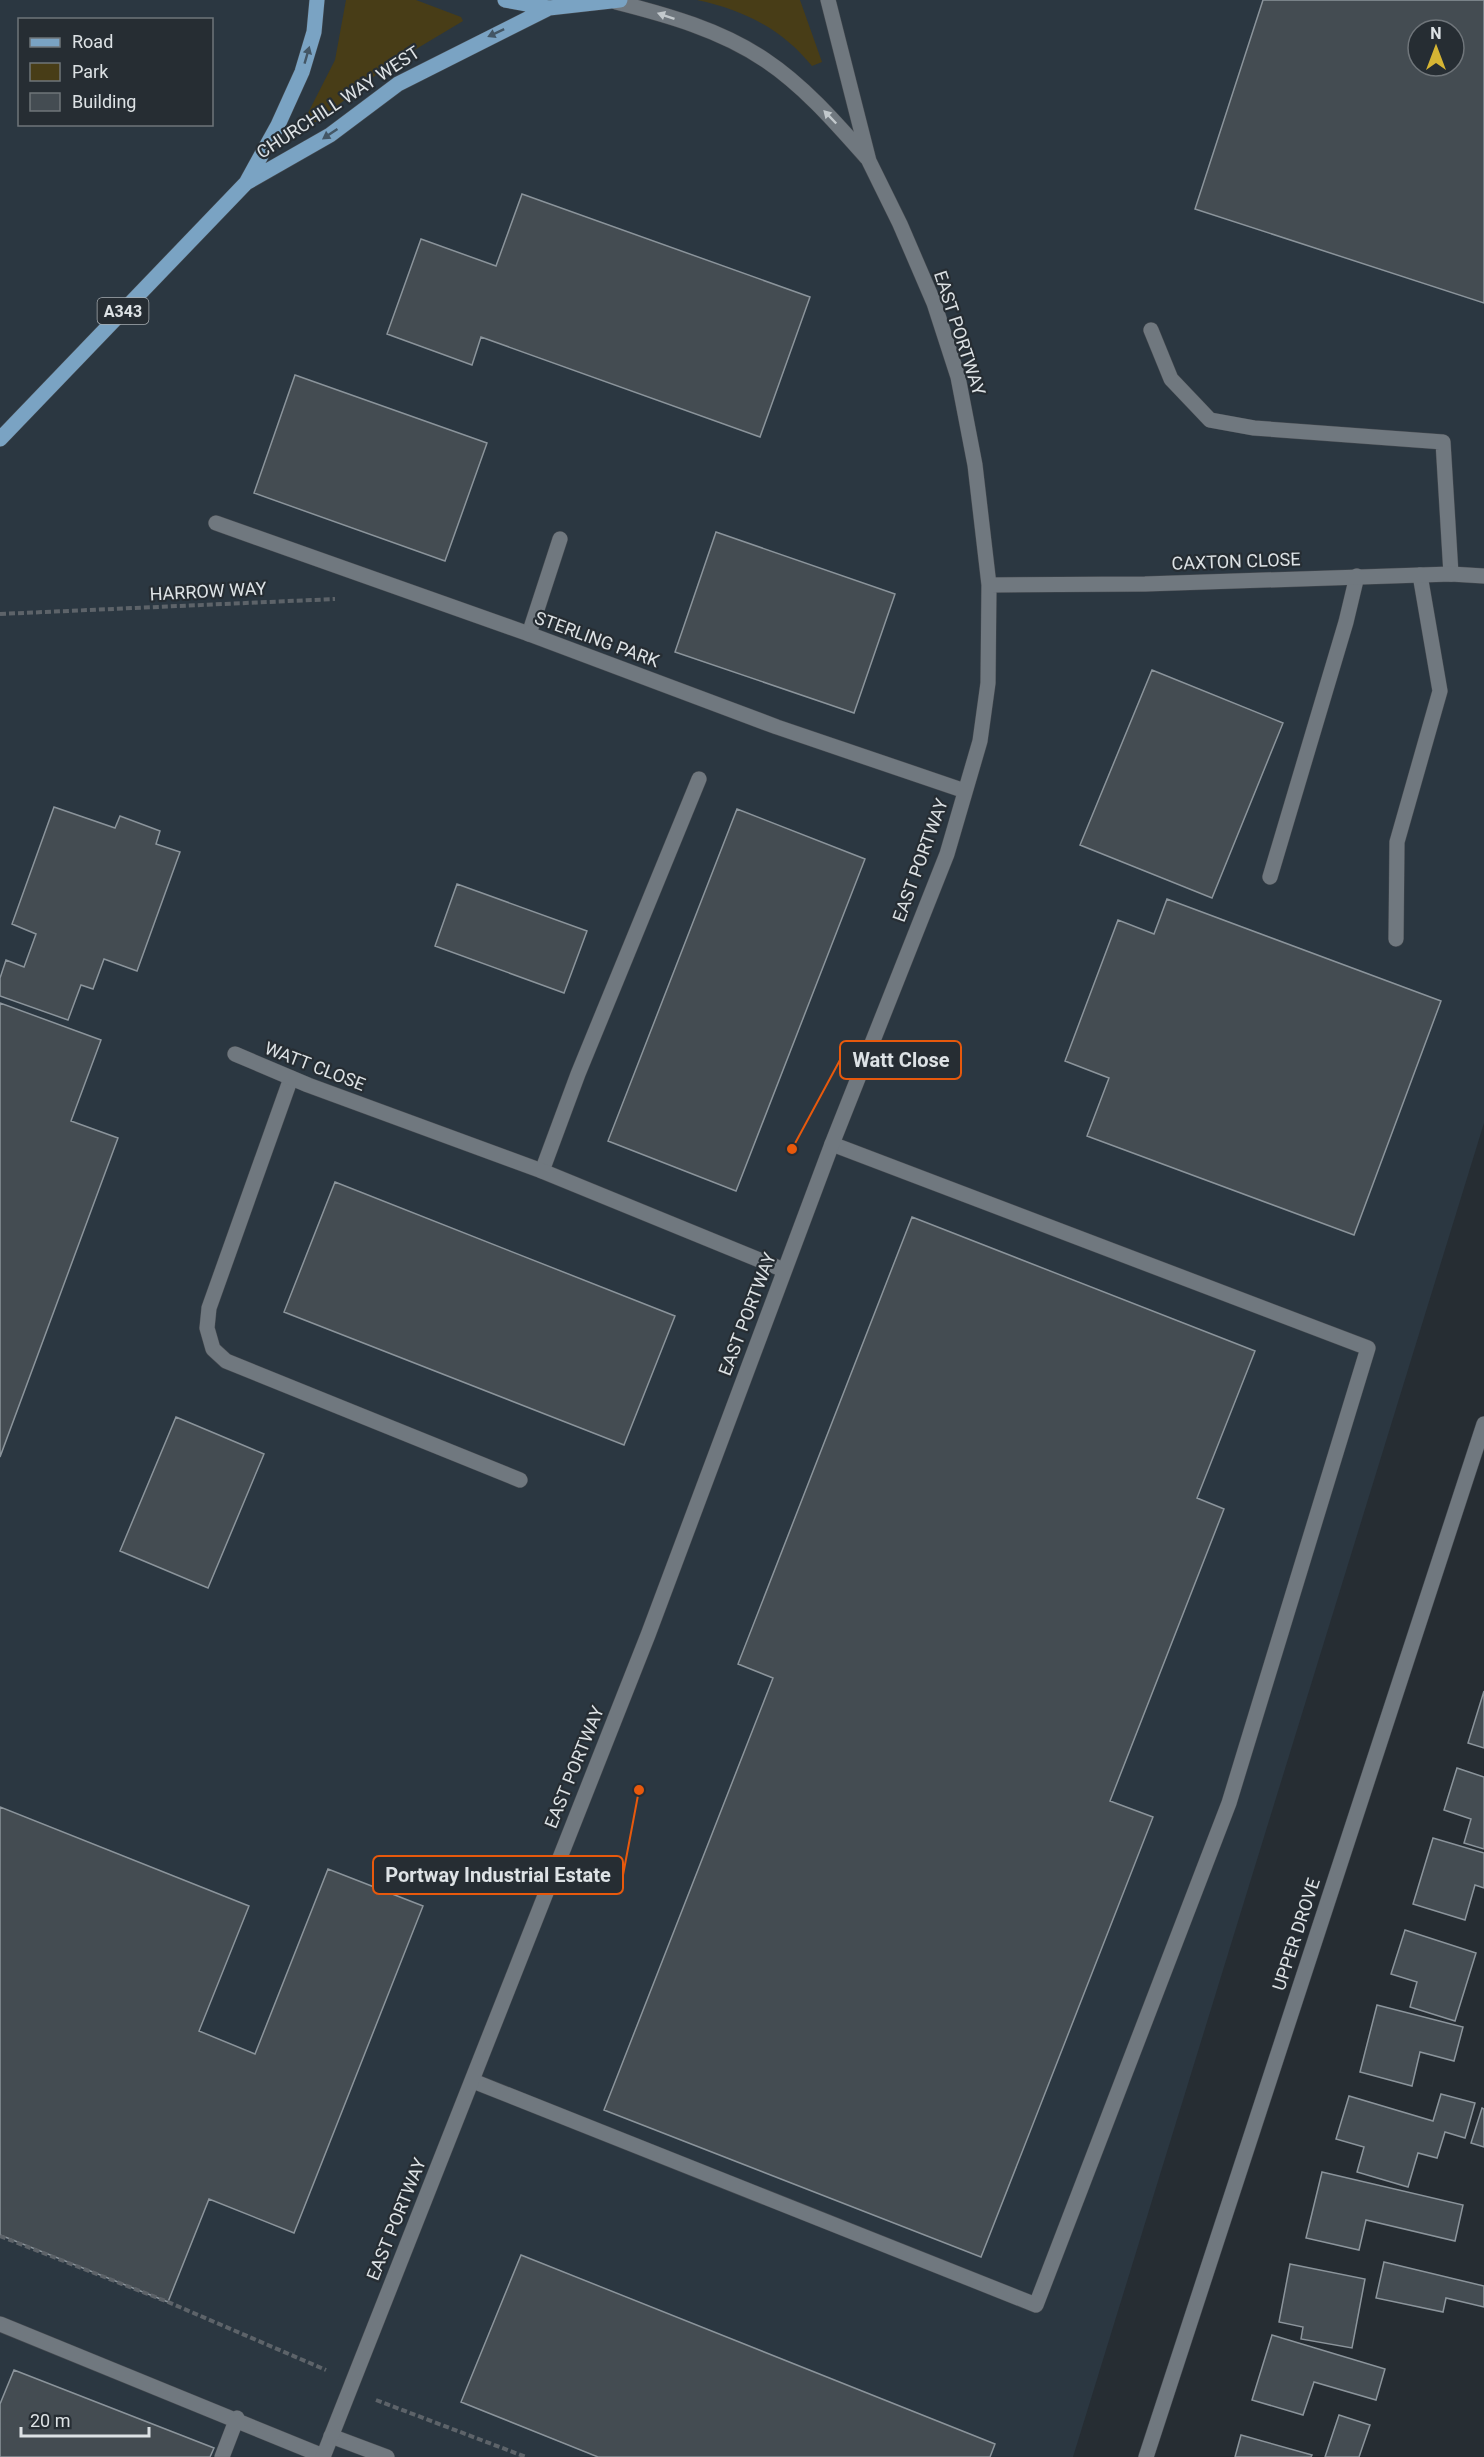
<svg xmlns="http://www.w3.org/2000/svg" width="1484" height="2457" font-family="Roboto,sans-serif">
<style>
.built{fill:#2b3741;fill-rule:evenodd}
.green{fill:#483d17}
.building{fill:#444c52;stroke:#8b949b;stroke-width:1.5;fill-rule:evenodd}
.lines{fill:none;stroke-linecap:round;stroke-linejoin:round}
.service-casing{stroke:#454a50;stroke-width:16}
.minor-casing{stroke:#454a50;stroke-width:16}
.primary-casing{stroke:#454a50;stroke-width:16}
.path{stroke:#5d6369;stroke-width:4;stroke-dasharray:6 3;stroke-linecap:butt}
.service{stroke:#70787f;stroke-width:15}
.minor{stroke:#70787f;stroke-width:15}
.primary{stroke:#7aa3c3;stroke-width:15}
.oneway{fill:#c2c8cc}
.oneway2{fill:#435665}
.labels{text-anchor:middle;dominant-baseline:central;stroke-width:4.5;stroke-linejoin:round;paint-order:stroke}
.shield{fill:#262d33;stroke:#a6acb0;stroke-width:1.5}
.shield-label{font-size:16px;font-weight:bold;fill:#dde2e5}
.street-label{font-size:18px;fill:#dde2e5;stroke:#262d33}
.leader{fill:none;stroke:#e8590c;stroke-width:2}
.callout-dot{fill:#e8590c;stroke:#262d33;stroke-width:2}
.callout{fill:#262d33;stroke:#e8590c;stroke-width:2}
.callout-label{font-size:20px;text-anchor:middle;font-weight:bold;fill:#dde2e5}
</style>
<rect width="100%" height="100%" fill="#262d33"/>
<path class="built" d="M0,0H1484V1123L1073,2457H0ZM20,20H212V124H20ZM1418,30H1454V66H1418Z"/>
<path class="green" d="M346,0H416L461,17L463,21L386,67L317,122H309L308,113L335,60Z
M697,0H800L822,62L812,66C782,29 744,10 697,0Z"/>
<path class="building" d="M1263,0H1484V303L1195,209ZM1418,30H1454V66H1418Z
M522,194L810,297L760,437L481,337L472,365L387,334L421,239L496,266Z
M295,375L487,443L445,561L254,493Z
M716,532L895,594L854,713L675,652Z
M1152,670L1283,723L1212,898L1080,845Z
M54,807L115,828L120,816L160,831L156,844L180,852L137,971L104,959L93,989L81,985L68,1020L0,996V978L6,960L24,967L36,934L12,924Z
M737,809L865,859L736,1191L608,1141Z
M457,884L587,931L564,993L435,946Z
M1167,899L1441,1001L1354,1235L1087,1136L1109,1078L1065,1061L1118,920L1154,934Z
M0,1003L101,1040L71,1121L118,1138L0,1457Z
M335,1182L675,1316L624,1445L284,1312Z
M912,1217L1255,1351L1197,1498L1224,1509L1110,1801L1153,1817L981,2257L604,2110L773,1678L738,1664Z
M176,1417L264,1454L208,1588L120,1551Z
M1484,1691V1748L1468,1743Z
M1457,1768L1484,1777V1849L1464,1843L1471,1819L1444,1810Z
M0,1807L249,1906L199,2031L255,2054L328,1869L423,1906L294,2233L209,2199L168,2302L0,2235Z
M1433,1838L1484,1853V1888L1475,1885L1465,1920L1413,1904Z
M1405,1930L1476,1953L1455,2021L1410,2007L1417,1982L1391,1974Z
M1377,2005L1463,2027L1454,2061L1420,2052L1412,2086L1360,2072Z
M1441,2094L1475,2103L1465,2138L1445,2132L1437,2158L1418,2153L1408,2187L1357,2172L1364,2147L1336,2139L1349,2096L1433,2121Z
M1482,2108L1484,2109V2147L1471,2143Z
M1322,2172L1463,2205L1455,2241L1366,2220L1359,2250L1306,2238Z
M521,2255L995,2444L990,2457H598L461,2402Z
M1384,2262L1484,2286V2307L1446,2298L1443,2312L1376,2298Z
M1290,2264L1365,2279L1352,2348L1301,2339L1303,2327L1279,2322Z
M1272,2335L1385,2369L1376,2400L1314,2382L1303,2415L1252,2400Z
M14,2370L214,2448L210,2457H0V2404Z
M1339,2415L1370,2425L1359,2457H1325Z
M1241,2435L1312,2455L1311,2457H1235Z"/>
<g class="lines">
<defs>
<path id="service" d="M1151,330L1171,379L1210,420L1254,428L1443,442L1451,574
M529,634L560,539
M1270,877L1346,622L1357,576
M1396,939L1397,842L1440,691L1420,575
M291,1078L209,1308L207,1328L213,1349L226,1361L520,1480
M542,1171L578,1074L699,779
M473,2081L1036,2305L1229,1803L1368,1348L832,1144
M0,2324L323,2456
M331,2436L387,2457
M222,2457L237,2418"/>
<path id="minor" d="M616,2C667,15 721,30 765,60C804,86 836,123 867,158
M216,523L529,634L777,727L965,791
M989,585L1145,584L1451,574L1484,576
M235,1054L308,1085L542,1171L784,1270
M323,2457L648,1635L832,1144L947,854L980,741L988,683L989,585L975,465L958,377L934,303L900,224L869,161L828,0
M1146,2457L1484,1424"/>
<path id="primary" d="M505,0L549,8L620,0
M246,183L330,135L398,84L549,8
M0,439L246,183L278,125L302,72L314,32L317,0"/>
</defs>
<use href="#service" class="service-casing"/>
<use href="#minor" class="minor-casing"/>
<use href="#primary" class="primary-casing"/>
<path class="path" d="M0,614L335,599
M0,2236L168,2302L326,2370
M376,2400L526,2457"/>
<use href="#service" class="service"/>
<use href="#minor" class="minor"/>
<use href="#primary" class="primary"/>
</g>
<defs><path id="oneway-solid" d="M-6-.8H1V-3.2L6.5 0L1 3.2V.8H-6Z" transform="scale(1.5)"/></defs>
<g class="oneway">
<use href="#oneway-solid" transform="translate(666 16) rotate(-161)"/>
<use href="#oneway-solid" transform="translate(830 117) rotate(-134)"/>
</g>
<g class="oneway2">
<use href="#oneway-solid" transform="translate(496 33) rotate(155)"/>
<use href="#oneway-solid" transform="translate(307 55) rotate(-74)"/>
<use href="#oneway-solid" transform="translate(330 134) rotate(146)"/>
</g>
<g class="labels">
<rect class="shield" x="97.5" y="298" width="51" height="26" rx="4.5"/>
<g class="shield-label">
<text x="123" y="311">A343</text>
</g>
<g class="street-label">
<text transform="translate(338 102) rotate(-33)">CHURCHILL WAY WEST</text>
<text transform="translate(960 333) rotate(72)">EAST PORTWAY</text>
<text transform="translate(1236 561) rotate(-2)">CAXTON CLOSE</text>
<text transform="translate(208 591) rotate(-3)">HARROW WAY</text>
<text transform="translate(597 639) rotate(20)">STERLING PARK</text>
<text transform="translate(920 860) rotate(-70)">EAST PORTWAY</text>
<text transform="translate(315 1066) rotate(21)">WATT CLOSE</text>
<text transform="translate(747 1314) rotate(-69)">EAST PORTWAY</text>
<text transform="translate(574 1767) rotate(-68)">EAST PORTWAY</text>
<text transform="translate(1296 1934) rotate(-72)">UPPER DROVE</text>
<text transform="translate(396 2219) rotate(-68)">EAST PORTWAY</text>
</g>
</g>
<path class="leader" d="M792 1149L840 1060M639 1790L623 1875"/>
<g class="callout-dot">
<circle cx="792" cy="1149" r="6"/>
<circle cx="639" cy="1790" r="6"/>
</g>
<g class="callout">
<rect x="840" y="1041" width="121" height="38" rx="6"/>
<rect x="373" y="1856" width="250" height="38" rx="6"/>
</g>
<g class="callout-label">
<text x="901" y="1067">Watt Close</text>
<text x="498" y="1882">Portway Industrial Estate</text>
</g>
<rect x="18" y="18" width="195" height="108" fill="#262d33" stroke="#6f757a" stroke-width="1.5"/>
<rect x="30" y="38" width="30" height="9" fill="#7aa3c3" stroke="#6f757a" stroke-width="1.5"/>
<text x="72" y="48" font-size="18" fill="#dde2e5">Road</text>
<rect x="30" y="63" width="30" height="18" fill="#483d17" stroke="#6f757a" stroke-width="1.5"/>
<text x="72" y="78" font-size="18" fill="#dde2e5">Park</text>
<rect x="30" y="93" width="30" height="18" fill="#444c52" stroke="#6f757a" stroke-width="1.5"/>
<text x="72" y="108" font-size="18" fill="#dde2e5">Building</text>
<g transform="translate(1436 48)"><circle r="28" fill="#262d33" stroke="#6f757a" stroke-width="1.5"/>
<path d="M0-4.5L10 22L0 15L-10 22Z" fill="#d6b534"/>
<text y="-9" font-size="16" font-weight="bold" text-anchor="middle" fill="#dde2e5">N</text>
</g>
<path d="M21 2427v9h128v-9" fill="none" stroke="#dde2e5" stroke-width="3"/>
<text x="30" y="2427" font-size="18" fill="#dde2e5" stroke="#262d33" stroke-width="4.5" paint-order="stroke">20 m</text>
</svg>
